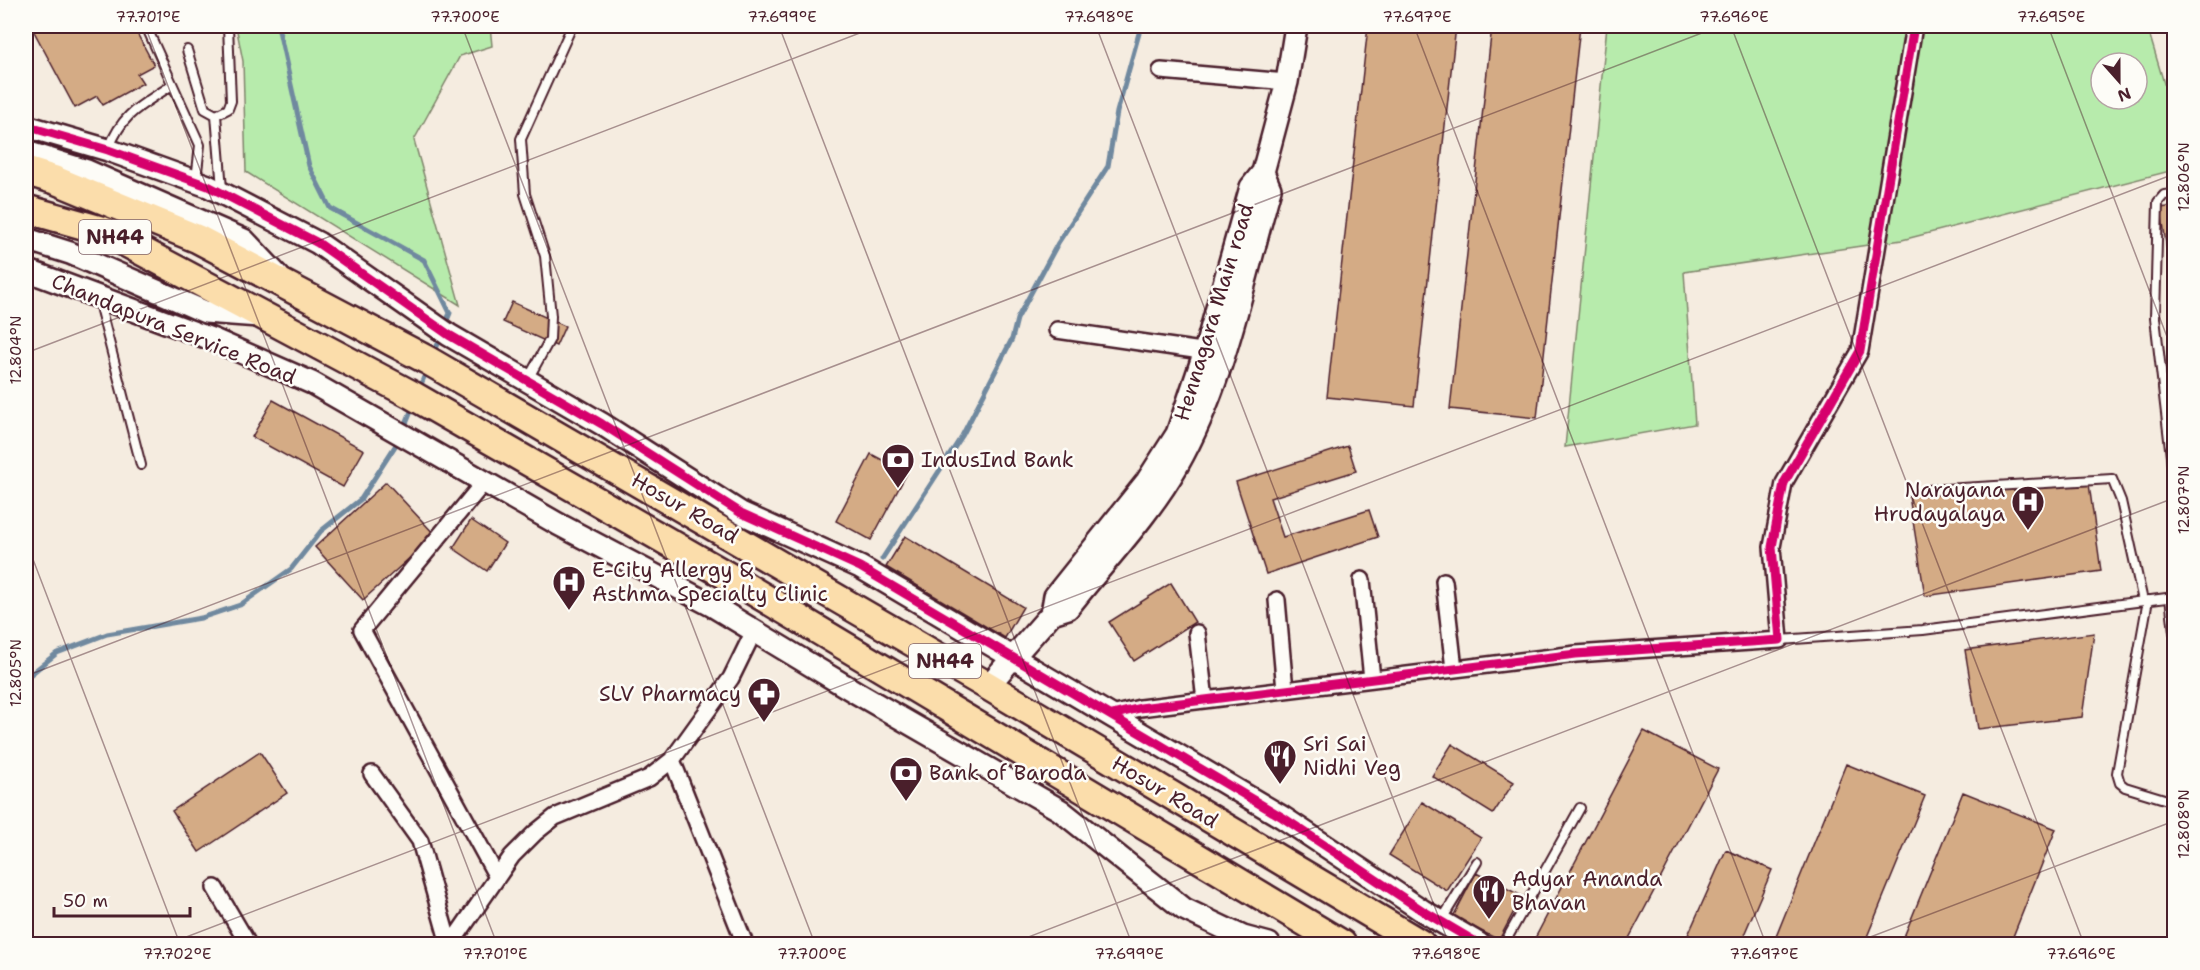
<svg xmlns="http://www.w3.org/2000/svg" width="2200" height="970" font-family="'Shantell Sans',sans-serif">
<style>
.green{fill:#b7ebac;stroke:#80856c;stroke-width:1.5;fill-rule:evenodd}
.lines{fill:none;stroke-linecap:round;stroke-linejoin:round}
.stream{stroke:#70899f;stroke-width:5}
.building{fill:#d4ab85;stroke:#4a1f2b;stroke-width:1.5}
.lane-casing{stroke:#4a1f2b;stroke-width:12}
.street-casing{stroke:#4a1f2b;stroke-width:20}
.secondary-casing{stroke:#4a1f2b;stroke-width:26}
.highway-casing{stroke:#4a1f2b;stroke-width:32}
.lane{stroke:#fdfcf7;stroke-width:8}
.street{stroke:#fdfcf7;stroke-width:15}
.secondary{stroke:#fdfcf7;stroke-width:21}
.highway{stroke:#fbddab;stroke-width:27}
.cycleway-casing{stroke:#fdfcf7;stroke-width:13}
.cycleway{stroke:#d6006c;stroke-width:9}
.ticks{fill:none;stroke:#4a1f2b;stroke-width:1.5;stroke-opacity:0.45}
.labels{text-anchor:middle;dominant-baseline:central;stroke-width:5;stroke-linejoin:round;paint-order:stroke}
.shield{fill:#fdfcf7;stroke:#806168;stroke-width:1.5}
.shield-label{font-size:20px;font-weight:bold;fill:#4a1f2b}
.street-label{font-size:21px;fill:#4a1f2b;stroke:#fdfcf7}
.poi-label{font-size:21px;fill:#4a1f2b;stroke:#fdfcf7;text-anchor:start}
.neatline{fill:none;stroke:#4a1f2b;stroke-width:2}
.ticks-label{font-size:15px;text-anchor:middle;fill:#4a1f2b}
</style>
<rect width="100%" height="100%" fill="#f5ece0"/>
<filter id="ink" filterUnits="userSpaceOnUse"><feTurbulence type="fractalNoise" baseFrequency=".0167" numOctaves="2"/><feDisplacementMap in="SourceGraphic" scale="12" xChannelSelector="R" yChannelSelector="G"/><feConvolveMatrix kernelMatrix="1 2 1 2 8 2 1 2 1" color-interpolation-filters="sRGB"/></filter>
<g filter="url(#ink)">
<path class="green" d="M236,26H490L492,46L460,56L414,140L460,305L246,172L243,61Z
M1607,26H2147L2174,117V170L1902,240L1684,272L1695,424L1565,447ZM2101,63H2137V99H2101Z"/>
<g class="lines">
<path class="stream" d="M278,26L309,166L330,208L424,260L450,313L445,325
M433,356L442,334
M419,389L427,370
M403,431L414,404
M882,559L962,436L1012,339L1017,319L1058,243L1108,166L1117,112L1141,26
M26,678L57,653L107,634L201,618L240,605L291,569L321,531L361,499L399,440"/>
</g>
<path class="building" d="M31,26H133L154,65L137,74L143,83L103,105L97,96L75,108Z
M1368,26H1456L1414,406L1327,397Z
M1492,26H1580L1537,418L1450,409Z
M2174,206V302L2161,208Z
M512,302L565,326L556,346L503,322Z
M273,400L364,450L343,487L252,437Z
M1348,446L1356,471L1270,498L1283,537L1369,510L1378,537L1266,574L1236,482Z
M871,454L907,473L871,540L836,521Z
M386,482L435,535L363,600L315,547Z
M2089,484L2101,571L1925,596L1909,496Z
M471,520L505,543L487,571L453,548Z
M905,536L1023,607L1005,638L886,567Z
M1171,583L1195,622L1134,661L1109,622Z
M2094,633L2082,717L1978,729L1965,650Z
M1644,731L1718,769L1626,944H1532Z
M1452,744L1514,782L1493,814L1432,776Z
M260,752L287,793L199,852L172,811Z
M1846,764L1925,796L1864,944H1773Z
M1963,792L2056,829L2010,944H1901Z
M1422,802L1481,838L1447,891L1389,855Z
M1726,850L1772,870L1740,944H1684Z
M1476,873L1522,896L1499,940L1453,917Z"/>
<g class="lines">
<defs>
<path id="lane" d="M146,26L200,145L196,180
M187,50L205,109L216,115
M109,148C123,112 141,106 172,85
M222,189L216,115L228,109L231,101L228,26
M2174,194L2164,195L2158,202L2155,318L2174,483
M98,299L141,465
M528,379L550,339L551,316L545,256L525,194L521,139L572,26
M1928,490L2112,479L2121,501L2143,601
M2170,597L2174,632
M2148,600L2117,773L2120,783L2125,787L2174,802
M1780,640L1923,630L2174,597
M1441,921L1477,862
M1504,944L1580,808"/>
<path id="street" d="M1161,71L1287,82
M1057,330L1215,353
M485,481L362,630L497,877
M1362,580L1372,679
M1444,581L1454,669
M1277,600L1285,690
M1197,633L1205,700
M1112,715L1140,708L1576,654L1780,640L1772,547L1784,483L1860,351L1914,26
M672,760L745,944
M372,774L420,841L449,944
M215,888L248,944
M451,944L512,856L535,833L555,817L649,778L672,760L731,678L754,631"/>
<path id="secondary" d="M26,126L108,150L208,186L318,243L449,335L602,424L741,513L860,567L1282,817L1423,911L1479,944
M26,152L87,171L244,240L279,277
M26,239L70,253L205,312L259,316
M26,270L214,340L312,383L558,524L713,606L857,693L1060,810L1184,909L1243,937L1269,944
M1052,613L1068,608C1104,562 1148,517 1177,466C1225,382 1243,282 1270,189L1263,172
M988,686L1052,613L1055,596L1147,481L1177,434L1205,351L1251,187L1263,172L1287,82L1296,26"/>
<path id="highway" d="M26,171L55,180L198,239L427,360L988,686L1421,944
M26,209L104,231L412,395L738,582L1342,944"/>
</defs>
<use href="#lane" class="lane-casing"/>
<use href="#street" class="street-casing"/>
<use href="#secondary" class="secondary-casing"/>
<use href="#highway" class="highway-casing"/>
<use href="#lane" class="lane"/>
<use href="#street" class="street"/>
<use href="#secondary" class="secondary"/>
<use href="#highway" class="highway"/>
<defs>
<path id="cycleway" d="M26,126L108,150L208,186L318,243L449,335L602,424L741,513L860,567L1282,817L1423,911L1479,944
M1112,715L1140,708L1576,654L1780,640L1772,547L1784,483L1860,351L1914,26"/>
</defs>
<use href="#cycleway" class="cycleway-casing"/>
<use href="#cycleway" class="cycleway"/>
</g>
</g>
<path class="ticks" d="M145,26L497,944M462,26L815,944M779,26L1132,944M1096,26L1449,944M1414,26L1766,944M1731,26L2084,944M2048,26L2174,355M26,29L36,26M26,353L878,26M26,541L180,944M26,676L1720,26M168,944L2174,174M1010,944L2174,498M1852,944L2174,821"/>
<defs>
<symbol id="bank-pin" viewBox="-11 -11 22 30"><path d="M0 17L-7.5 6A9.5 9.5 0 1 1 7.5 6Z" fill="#4a1f2b" stroke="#fdfcf7"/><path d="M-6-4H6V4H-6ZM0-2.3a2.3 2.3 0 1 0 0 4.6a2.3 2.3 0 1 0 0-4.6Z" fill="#fff"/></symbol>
<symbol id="hospital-pin" viewBox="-11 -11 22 30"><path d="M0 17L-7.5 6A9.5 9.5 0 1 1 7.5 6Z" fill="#4a1f2b" stroke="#fdfcf7"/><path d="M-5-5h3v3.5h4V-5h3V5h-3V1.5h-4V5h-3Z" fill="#fff"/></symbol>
<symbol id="pharmacy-pin" viewBox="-11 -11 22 30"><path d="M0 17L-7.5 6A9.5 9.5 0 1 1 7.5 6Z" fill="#4a1f2b" stroke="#fdfcf7"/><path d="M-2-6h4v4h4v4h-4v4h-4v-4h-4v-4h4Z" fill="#fff"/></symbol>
<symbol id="restaurant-pin" viewBox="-11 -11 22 30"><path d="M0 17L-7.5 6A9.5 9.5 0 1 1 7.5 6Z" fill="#4a1f2b" stroke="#fdfcf7"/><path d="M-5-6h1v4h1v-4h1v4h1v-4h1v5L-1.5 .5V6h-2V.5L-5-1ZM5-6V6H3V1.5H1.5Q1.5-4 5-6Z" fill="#fff"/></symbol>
</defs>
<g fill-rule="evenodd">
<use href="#bank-pin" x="879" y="441" width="38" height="52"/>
<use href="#hospital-pin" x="2009" y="483" width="38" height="52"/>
<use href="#hospital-pin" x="550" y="563" width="38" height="52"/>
<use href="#pharmacy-pin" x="745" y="675" width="38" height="52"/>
<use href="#restaurant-pin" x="1261" y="737" width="38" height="52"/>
<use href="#bank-pin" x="887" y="754" width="38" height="52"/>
<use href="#restaurant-pin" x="1470" y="872" width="38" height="52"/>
</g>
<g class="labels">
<g class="shield">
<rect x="79" y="220" width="72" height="34" rx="4.5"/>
<rect x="909" y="644" width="72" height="34" rx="4.5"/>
</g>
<g class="shield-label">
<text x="115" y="237">NH44</text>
<text x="945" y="661">NH44</text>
</g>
<g class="street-label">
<text transform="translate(1214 312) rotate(-73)">Hennagara Main road</text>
<text transform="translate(174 329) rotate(22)">Chandapura Service Road</text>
<text transform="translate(685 508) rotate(30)">Hosur Road</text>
<text transform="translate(1165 792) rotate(31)">Hosur Road</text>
</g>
<g class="poi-label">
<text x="921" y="460">IndusInd Bank</text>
<text x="2005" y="490" text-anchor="end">Narayana<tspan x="2005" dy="24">Hrudayalaya</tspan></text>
<text x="592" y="570">E-City Allergy &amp;<tspan x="592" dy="24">Asthma Specialty Clinic</tspan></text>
<text x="741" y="694" text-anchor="end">SLV Pharmacy</text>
<text x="1303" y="744">Sri Sai<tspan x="1303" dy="24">Nidhi Veg</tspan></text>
<text x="929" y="773">Bank of Baroda</text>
<text x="1512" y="879">Adyar Ananda<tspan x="1512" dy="24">Bhavan</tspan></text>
</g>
</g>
<rect width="2200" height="970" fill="none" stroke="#fdfcf7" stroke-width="66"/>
<g transform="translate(2119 81) rotate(159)"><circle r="28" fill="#fdfcf7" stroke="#b5a4a5" stroke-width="1.5"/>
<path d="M0-4.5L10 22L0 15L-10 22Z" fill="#4a1f2b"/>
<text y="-9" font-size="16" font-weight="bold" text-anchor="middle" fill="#4a1f2b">N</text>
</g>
<path d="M54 907v9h136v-9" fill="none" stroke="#4a1f2b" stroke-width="3"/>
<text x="63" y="907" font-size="18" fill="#4a1f2b" stroke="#fdfcf7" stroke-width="4.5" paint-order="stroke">50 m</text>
<rect x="33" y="33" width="2134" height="904" class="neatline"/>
<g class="ticks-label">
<text x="148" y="22">77.701°E</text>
<text x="465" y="22">77.700°E</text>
<text x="782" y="22">77.699°E</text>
<text x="1099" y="22">77.698°E</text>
<text x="1417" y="22">77.697°E</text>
<text x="1734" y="22">77.696°E</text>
<text x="2051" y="22">77.695°E</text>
<text transform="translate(2184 177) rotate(-90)" y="5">12.806°N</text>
<text transform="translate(16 350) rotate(-90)" y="5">12.804°N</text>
<text transform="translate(2184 500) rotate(-90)" y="5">12.807°N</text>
<text transform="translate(16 673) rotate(-90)" y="5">12.805°N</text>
<text transform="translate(2184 824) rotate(-90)" y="5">12.808°N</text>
<text x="177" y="959">77.702°E</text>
<text x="495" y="959">77.701°E</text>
<text x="812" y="959">77.700°E</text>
<text x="1129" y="959">77.699°E</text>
<text x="1446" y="959">77.698°E</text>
<text x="1764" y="959">77.697°E</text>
<text x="2081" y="959">77.696°E</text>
</g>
</svg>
